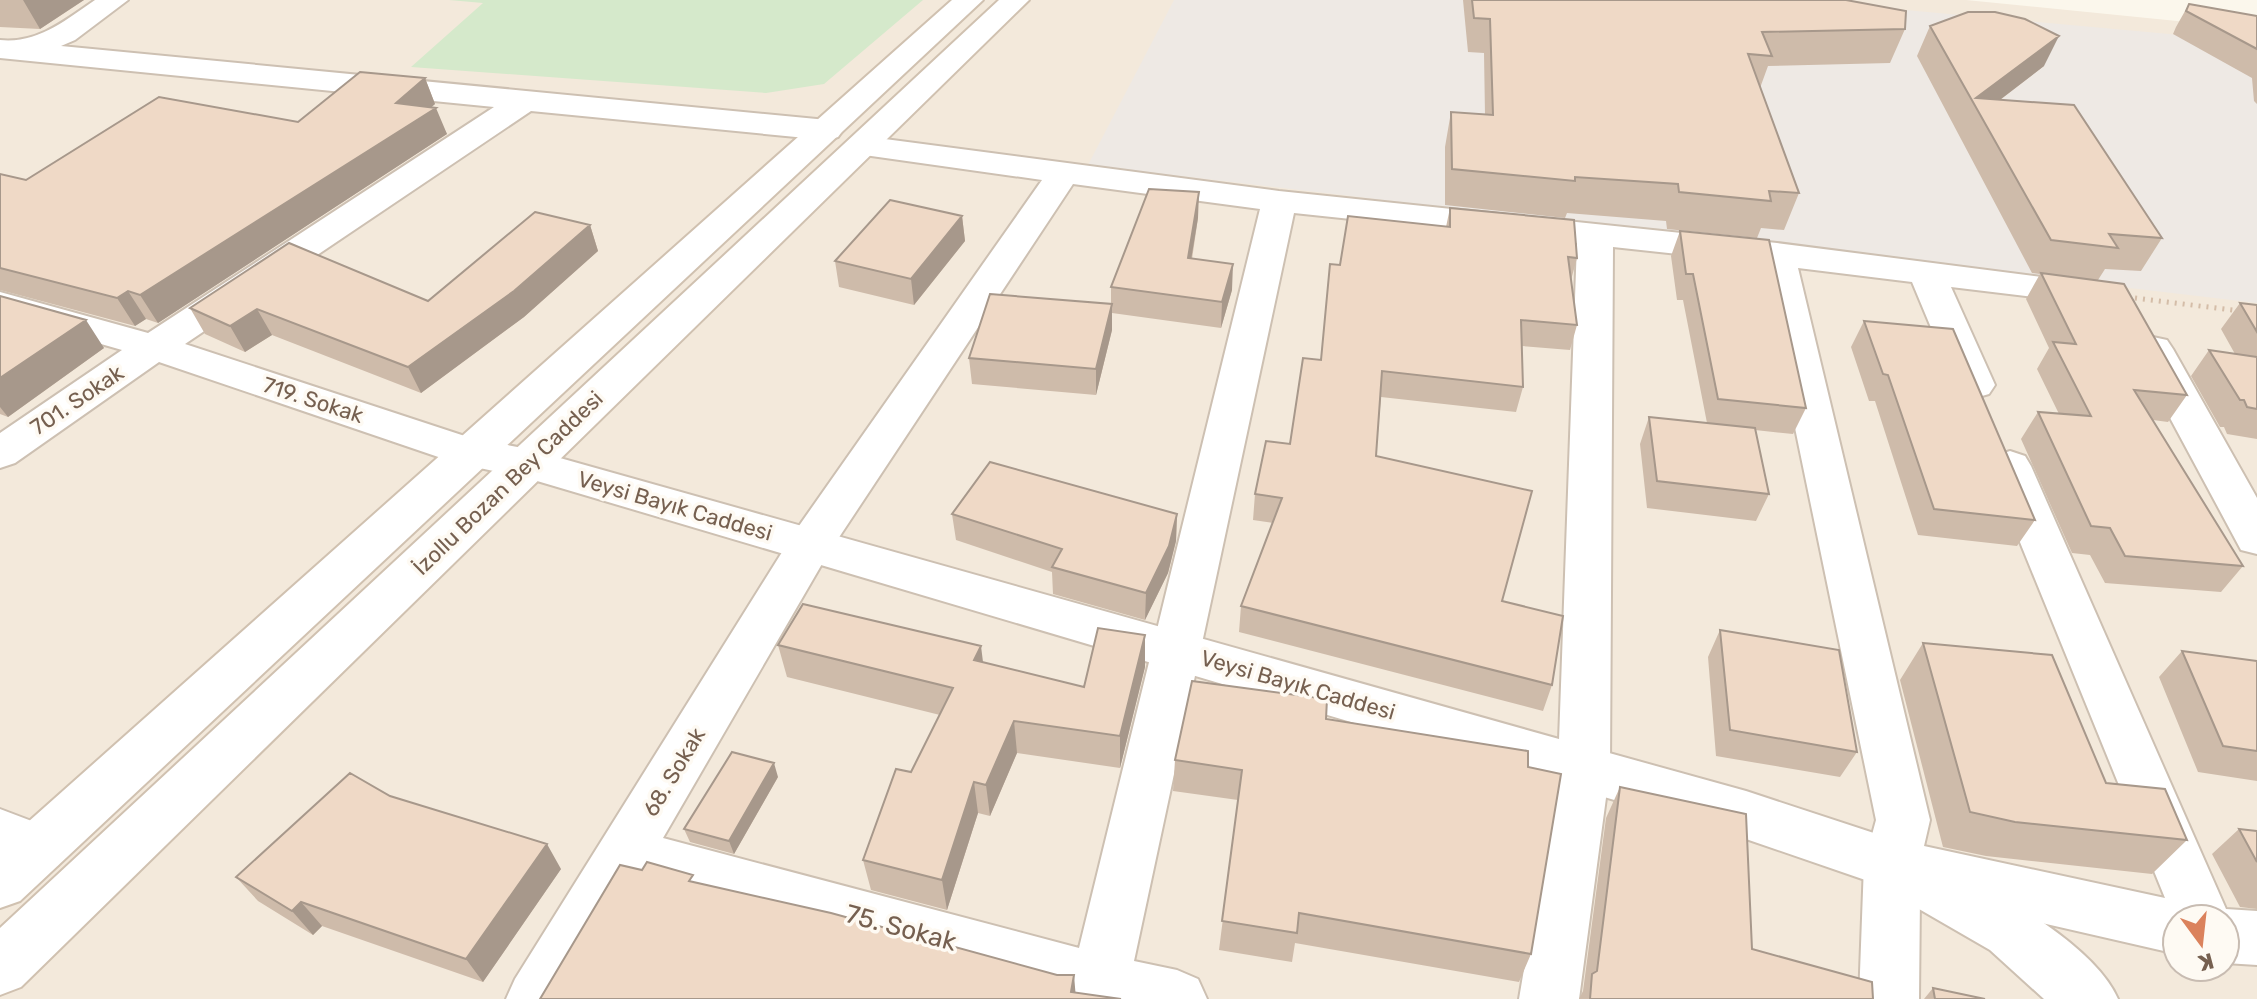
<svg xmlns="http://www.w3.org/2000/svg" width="2257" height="999" font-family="Rubik,sans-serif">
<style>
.residential{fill:#f3e9db;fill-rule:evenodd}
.industrial{fill:#eee9e4}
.green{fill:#d5e9cb}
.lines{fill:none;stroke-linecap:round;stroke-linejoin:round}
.minor-casing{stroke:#cdc0b2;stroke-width:4}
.tertiary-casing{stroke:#cdc0b2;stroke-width:4}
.secondary-casing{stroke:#d0c1b0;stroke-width:4}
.path{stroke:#d4bda8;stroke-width:5;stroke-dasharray:2 6;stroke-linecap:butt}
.minor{fill:#fff;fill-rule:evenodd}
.tertiary{fill:#fff;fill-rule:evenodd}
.secondary{fill:#fff;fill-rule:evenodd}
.wall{fill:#cebbaa}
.shaded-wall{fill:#a7988b}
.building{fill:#efd9c6;stroke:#a7988b;stroke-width:2}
.labels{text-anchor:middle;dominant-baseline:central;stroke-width:7;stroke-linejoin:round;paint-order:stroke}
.street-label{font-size:22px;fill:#766050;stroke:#fefaf3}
.near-street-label{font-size:26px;fill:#766050;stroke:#fefaf3}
</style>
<rect width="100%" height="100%" fill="#fbf7ec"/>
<path class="residential" d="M0,0H1966L2257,29V999H0ZM2177,919H2225V967H2177Z"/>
<path class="industrial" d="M1174,0H1796L2257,42V303L1088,165Z"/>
<path class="green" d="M449,0H923L824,84L766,93L411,67L483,3Z"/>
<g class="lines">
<defs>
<path id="minor" d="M95,0H128L75,40L61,46L827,120L838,123L843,130L838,137L827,140L531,111L185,344L486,443L492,453L486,463L471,468L456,463L159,362L15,463L0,468V433L122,350L0,315V292L148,333L494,107L0,58V40C37,44 66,20 95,0Z
M862,136L1279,191L1777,243L2104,285L2110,293L2104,301L2091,304L1951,287L1995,385L1989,394L1975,398L1961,394L1955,385L1912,282L1798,268L1930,820L1924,846L2165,898L1989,466L1995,456L2010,451L2025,456L2031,466L2226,909L2257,911V965L2225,963V919H2177V954L1920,895L1919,999H1859L1864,864L1876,820L1761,263L1613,247L1610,768L1579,999H1519L1558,768L1577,243L1294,213L1134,961L1177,970L1198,979L1207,999H1060L638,881L569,999H506L515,979L794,533L1042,180L850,153L846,146L850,139ZM1073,184L1260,209L1079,948L663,838L826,557Z
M2153,337L2167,340L2173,349L2257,498V554L2241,550L2133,349L2139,340Z
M0,809L58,831L66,848L58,865L38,872L0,858Z"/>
<path id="tertiary" d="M471,438L528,449L1584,746L1746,791L1892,839L1912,846C1971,879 2091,937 2118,999H2044L1990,950L1874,883L1746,839L527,478L456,463L450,453L456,443Z"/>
<path id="secondary" d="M952,0H983L20,901L0,908V847Z
M999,0H1029L21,987L0,995V928Z"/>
</defs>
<use href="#minor" class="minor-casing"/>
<use href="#tertiary" class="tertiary-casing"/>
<use href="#secondary" class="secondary-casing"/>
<path class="path" d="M2135,298L2240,311"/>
<use href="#minor" class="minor"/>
<use href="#tertiary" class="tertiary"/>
<use href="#secondary" class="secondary"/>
</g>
<path class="wall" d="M0,0H84L40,29L0,27Z
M1463,0H1846L1905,29L1890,63L1768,66L1760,88L1799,193L1784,230L1761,228L1757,238L1667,229L1666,221L1567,213L1565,218L1445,205V147L1451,112L1485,115L1484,53L1468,52Z
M2189,4L2257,16V104L2254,101L2252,78L2173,34L2176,27Z
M1930,26L2044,66L2000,100L2162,238L2141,271L2105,269L2098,280L2187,395L2168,422L2153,420L2243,566L2221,592L2105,583L2090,555L2072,553L2021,439L2038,412L2059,414L2037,369L2049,348L2026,299L2040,274L2032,273L1917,56Z
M425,78L435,104L431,107L447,134L158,323L146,319L135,326L0,290V174L26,180L298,122Z
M1450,208L1577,258L1571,280L1577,325L1570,350L1522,346L1523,387L1516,412L1381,397L1376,456L1502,601L1552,685L1543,711L1239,632L1241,606L1273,523L1253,520L1255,494L1290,444L1321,360L1330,264L1340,265L1446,227Z
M962,216L965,241L914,305L839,287L835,261Z
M1198,218L1192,259L1232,290L1221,328L1112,313V330L1096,395L972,384L969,358L1111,304V287Z
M590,225L598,251L524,317L421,393L272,335L245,352L205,334L190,308L428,301Z
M1680,231L1806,408L1793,434L1755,430L1769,494L1756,521L1647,508L1640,444L1649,417L1707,423L1683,300H1677L1671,256Z
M0,296L104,348L8,417L0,414Z
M2240,303L2257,305V439L2227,434L2224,427H2220L2191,376L2209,350L2235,354L2221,329Z
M1864,321L2035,520L2017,546L1918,535L1875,401H1869L1851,347Z
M952,514H1177L1176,541L1168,573L1145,620L1053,594L1052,572L956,540Z
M1720,630L1857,752L1840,777L1716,756L1708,657Z
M1923,643L2106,783L2187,840L2152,874L1986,856L1943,847L1900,680Z
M778,645L983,662L1084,687L1145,667L1120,768L1017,753L990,816L978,813L947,910L871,890L863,860L911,772L940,715L787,677Z
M2182,651L2257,661V781L2198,772L2159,677Z
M1326,719L1531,954L1519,982L1295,943L1292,962L1219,950L1238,800L1173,791L1175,760Z
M778,777L734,854L690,842L684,829Z
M1620,787L1752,949L1873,999H1579L1583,991L1606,818Z
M2239,829L2257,831V909L2240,907L2212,854Z
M561,869L483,982L322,926L313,935L258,901L236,877Z
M1933,988L1985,999H1924Z"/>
<path class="shaded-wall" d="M23,0H84L40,29Z
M2059,36L2044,66L1980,115L1976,98Z
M425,78L435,104L416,121L436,108L447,134L158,323L140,295L396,103Z
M1199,192L1198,218L1187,284L1188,258Z
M962,216L965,241L914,305L911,279Z
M590,225L598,251L524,317L421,393L408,367Z
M1233,264L1232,290L1221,328L1222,302Z
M128,291L146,319L135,326L117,298Z
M1112,304V330L1096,395V369Z
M257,309L272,335L245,352L230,326Z
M86,320L104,348L8,417L0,407V378Z
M1177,514L1176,541L1168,573L1145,620L1146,593Z
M1145,635V667L1120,768V736Z
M981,646L985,678L974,660Z
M1014,721L1017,753L990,816L986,785Z
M774,763L778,777L734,854L729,841Z
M974,782L978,813L947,910L942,880Z
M547,844L561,869L483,982L466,959Z
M301,902L322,926L313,935L292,911Z
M1074,975L1076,999L1071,992Z"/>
<path class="building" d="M1472,0H1846L1906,11L1905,29L1762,32L1772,56L1748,54L1799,193L1769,191L1771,201L1679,192L1678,184L1575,177V181L1452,169L1451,112L1493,115L1490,19L1474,18Z
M2189,4L2257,16V49L2186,11Z
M1968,12H1995L2025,19L2059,36L1976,98L2074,105L2162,238L2109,234L2118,248L2051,240L1930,26Z
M360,72L425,78L396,103L436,108L140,295L128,291L117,298L0,268V174L26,180L159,97L298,122Z
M1149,189L1199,192L1188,258L1233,264L1222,302L1111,287Z
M890,200L962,216L911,279L835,261Z
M1450,208L1574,220L1577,258L1568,257L1577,325L1521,320L1523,387L1382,371L1376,456L1532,491L1502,601L1563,616L1552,685L1241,606L1282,498L1255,494L1266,441L1290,444L1303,358L1321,360L1330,264L1340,265L1348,216L1450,227Z
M535,212L590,225L514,291L408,367L257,309L230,326L190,308L289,243L428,301Z
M1680,231L1769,240L1806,408L1718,399L1693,274H1686Z
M2041,273L2124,284L2187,395L2134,390L2243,566L2125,556L2110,528L2091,526L2038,412L2091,416L2053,342L2076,344Z
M990,294L1112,304L1096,369L969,358Z
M0,296L86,320L0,378Z
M2240,303L2257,305V332Z
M1864,321L1953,329L2035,520L1934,509L1888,375L1883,374Z
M2209,350L2257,357V409L2247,407L2244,400H2240Z
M1649,417L1755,428L1769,494L1657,481Z
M990,462L1177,514L1169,546L1146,593L1052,567L1062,549L952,514Z
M803,604L981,646L974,660L1084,687L1098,628L1145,635L1120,736L1014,721L986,785L974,782L942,880L863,860L896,769L911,772L953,688L778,645Z
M1720,630L1839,650L1857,752L1730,730Z
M1923,643L2052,655L2106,783L2165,789L2187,840L2015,822L1970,812Z
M2182,651L2257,661V751L2223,746Z
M1192,681L1327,699L1326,719L1528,751V767L1561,774L1531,954L1299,913L1297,933L1222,921L1242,770L1175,760Z
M732,752L774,763L729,841L684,829Z
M350,773L390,796L547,844L466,959L301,902L292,911L236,877Z
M1620,787L1746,814L1752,949L1872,982L1873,999H1590L1592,974L1597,971Z
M2239,829L2257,831V862Z
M647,862L693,875L689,881L831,913L1057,975H1074L1071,992L1121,999H540L620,865L642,870Z
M1933,988L1985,999H1935Z"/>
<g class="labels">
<g class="street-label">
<text transform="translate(77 400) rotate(-34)">701. Sokak</text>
<text transform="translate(313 400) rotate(18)">719. Sokak</text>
<text transform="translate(508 483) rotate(-44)">İzollu Bozan Bey Caddesi</text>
<text transform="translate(675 506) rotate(16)">Veysi Bayık Caddesi</text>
<text transform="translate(1298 685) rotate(16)">Veysi Bayık Caddesi</text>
<text transform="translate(674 772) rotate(-59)">68. Sokak</text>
</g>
<g class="near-street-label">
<text transform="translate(901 928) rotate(15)">75. Sokak</text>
</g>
</g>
<g transform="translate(2201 943) rotate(165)"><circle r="38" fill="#fefaf3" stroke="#c8bcb2" stroke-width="2"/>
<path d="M0-6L14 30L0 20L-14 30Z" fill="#db825c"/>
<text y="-12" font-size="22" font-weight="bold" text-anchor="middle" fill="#766050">K</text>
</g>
</svg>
